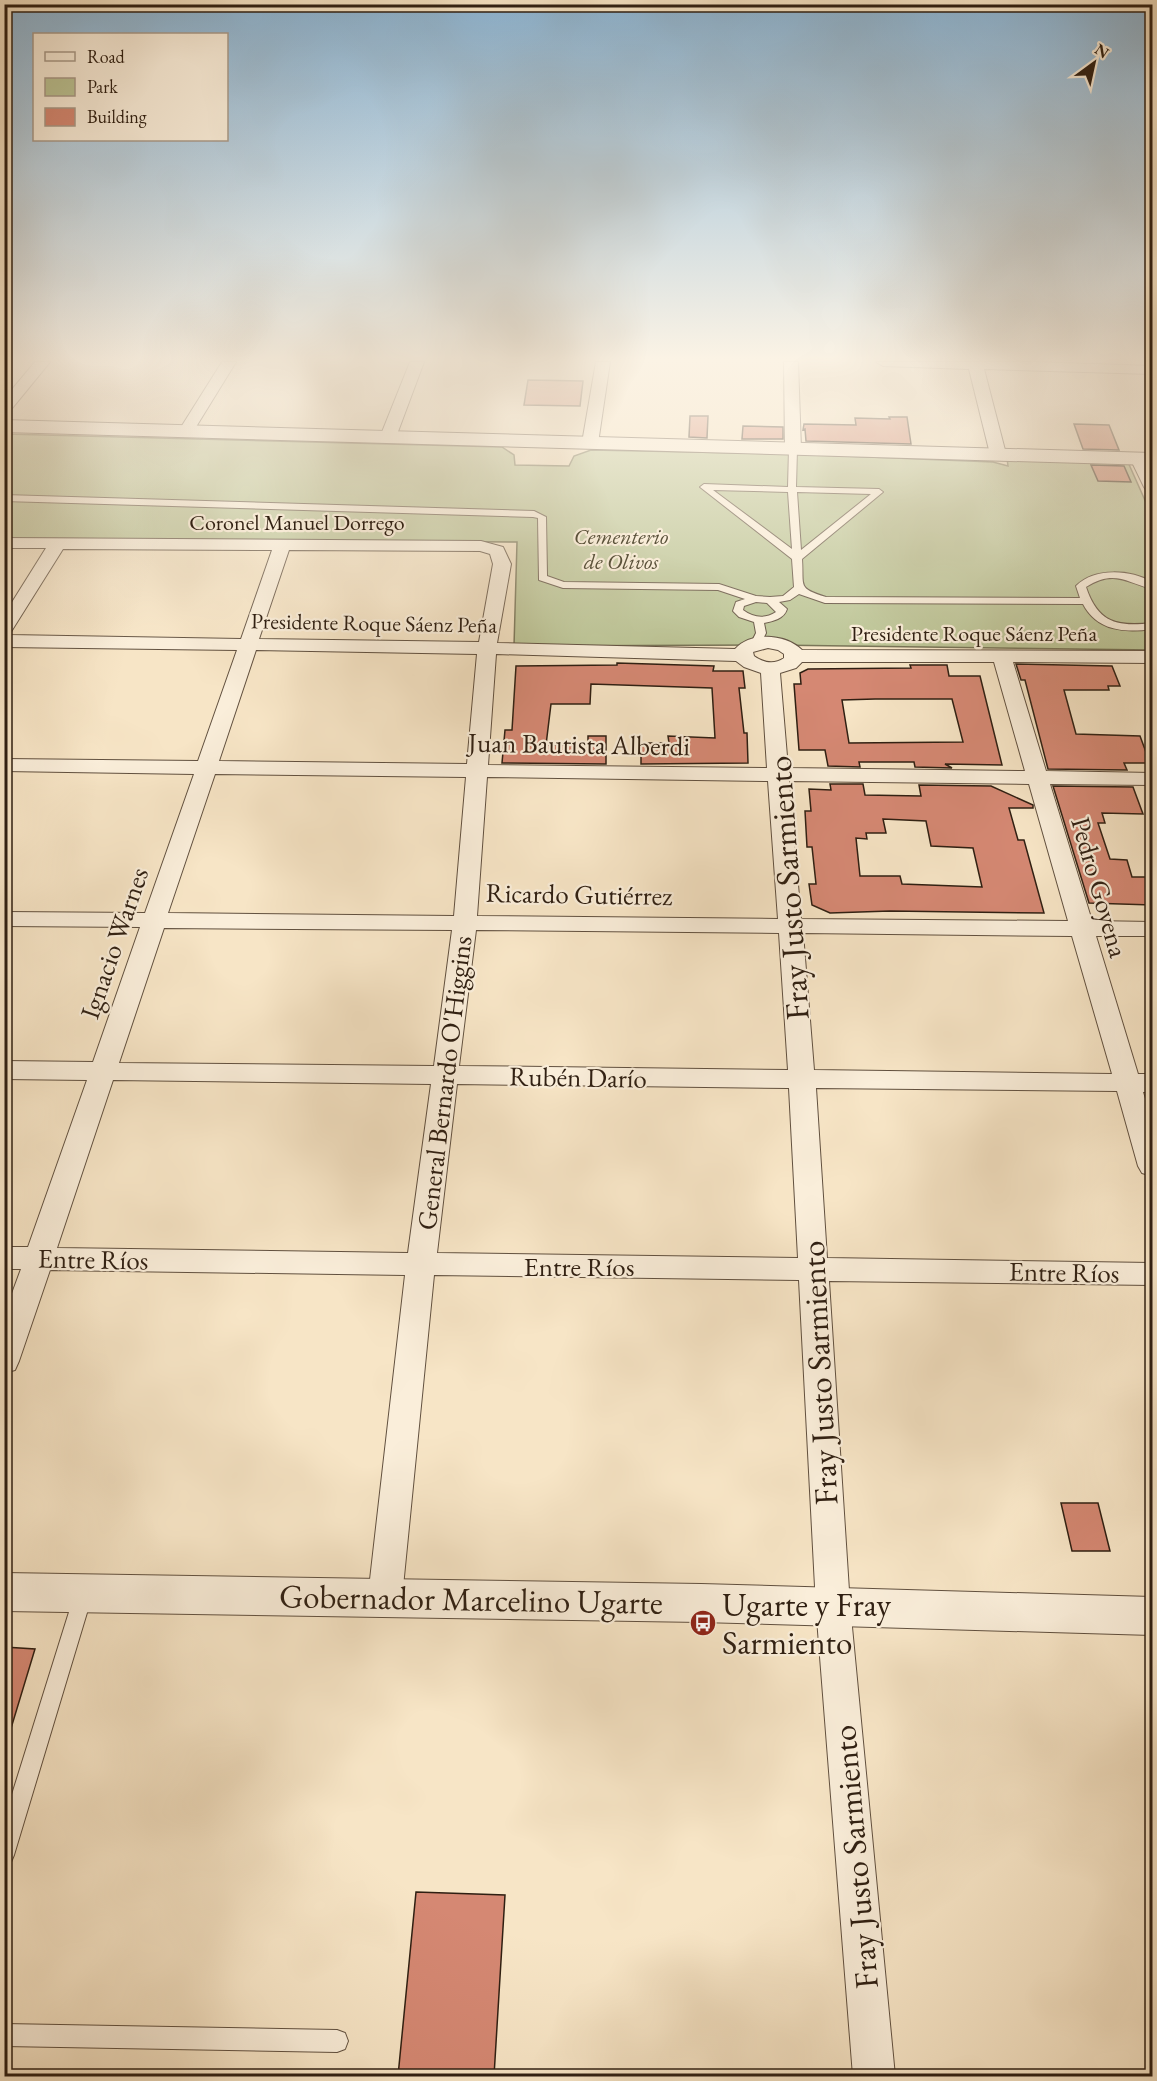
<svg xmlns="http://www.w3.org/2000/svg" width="1157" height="2081" font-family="'EB Garamond',serif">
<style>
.green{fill:#bcc596;stroke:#767254;stroke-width:1.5}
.building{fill:#d58873;stroke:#2f1f12;stroke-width:1.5;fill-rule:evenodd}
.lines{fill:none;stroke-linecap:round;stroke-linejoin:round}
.service-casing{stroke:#61503f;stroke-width:2}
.minor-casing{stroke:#61503f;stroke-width:2}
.tertiary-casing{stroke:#61503f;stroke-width:2}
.service{fill:#faeeda;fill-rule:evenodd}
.minor{fill:#faeeda;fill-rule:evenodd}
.tertiary{fill:#faeeda;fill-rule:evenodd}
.labels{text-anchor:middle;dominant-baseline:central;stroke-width:4.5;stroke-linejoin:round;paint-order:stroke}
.far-street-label{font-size:22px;fill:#2f1f12;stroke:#faeeda}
.far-park-label{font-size:22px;font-style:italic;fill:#59513a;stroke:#faeeda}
.street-label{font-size:27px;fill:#2f1f12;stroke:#faeeda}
.near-street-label{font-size:33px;fill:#2f1f12;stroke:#faeeda}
.near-poi-label{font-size:33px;fill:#2f1f12;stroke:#faeeda;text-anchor:start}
</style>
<rect width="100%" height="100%" fill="#f7e5c6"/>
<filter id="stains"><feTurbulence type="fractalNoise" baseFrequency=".00333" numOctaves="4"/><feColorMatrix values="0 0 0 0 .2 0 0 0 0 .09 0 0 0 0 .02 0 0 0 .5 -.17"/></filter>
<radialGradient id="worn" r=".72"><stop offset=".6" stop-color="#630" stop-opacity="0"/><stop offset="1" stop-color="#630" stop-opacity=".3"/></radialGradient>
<path class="green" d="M5,434L502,447L514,455L515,465L569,466L574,456L591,450L793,454L993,462L1008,466L1007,458L1127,460L1152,516V650L772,645L514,646L517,542L5,538Z"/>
<path class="building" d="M528,380L583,381L580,406L524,405Z
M690,416H708L707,438L689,437Z
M889,417H907L911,444L806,441L805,429L803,430L804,424L856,425L855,418L890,419Z
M1074,424L1109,425L1119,450L1083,449Z
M743,426L783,427V439H742Z
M1091,465L1124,466L1131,482L1098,481Z
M617,663L714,666L713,671H743L745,688H739L744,733H747L748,763L641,764V743H669L668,736L715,738L712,688L591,684L590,704H551L546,745H588V736H606V764L502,763L505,730H512L516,666L617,665Z
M1016,664L1112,666L1120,686H1108L1109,690H1064L1076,734L1140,736L1150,763H1124L1127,770L1048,769L1025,680H1021Z
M910,665H947L949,676H980L1002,765L945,764L952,768L915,767L914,762H859L860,767L828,766L825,750H799L794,684H801L800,673L808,669L911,668ZM875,699H952L963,742L849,743L842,700Z
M830,784H863L865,795L921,796L919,785L991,786L1033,805V808H1009L1018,840H1024L1044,913L890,911L830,913L812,905L809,884H816L812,847H807L805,811H811L809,789L831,790ZM883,819L926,821L931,846L973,848L982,887L902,884L900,876H860L856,838L867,839L866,833H886Z
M1053,786L1133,787L1143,814L1102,813L1105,823H1098L1110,859L1127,860L1132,877H1152V905L1089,903Z
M1061,1503H1098L1110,1551H1072Z
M4,1647L35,1649L9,1735L4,1734Z
M416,1892L505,1895L494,2076H398Z"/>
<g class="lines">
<defs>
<path id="service" d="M793,446L797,449L796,487L879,489L883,492L802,559C804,587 797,588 826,597L1080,598L1076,586C1095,567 1131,570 1152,582V589C1126,582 1114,569 1086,587C1098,623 1117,627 1152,623V629C1125,633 1097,631 1083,604L825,603L799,594L790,600L779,602L787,609C784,619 773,621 764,623L766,633L760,645L756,646L751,643L756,633L754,622L739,617L733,611L736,602L745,599L718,590L563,588L539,580L538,518L533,517L4,501V495L534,511L546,517L547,576L564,582L719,584L756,596L770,597L783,596L794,587L792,559L700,487L704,484L788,487L789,449ZM713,490L788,492L792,549ZM797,492L871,494L801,550ZM756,602L767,603L776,612C765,619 754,618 743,610L744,606Z
M83,1588L89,1590L92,1596L14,1855L11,1862L4,1865V1820L74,1596L77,1590Z
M4,2024L337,2030L345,2033L348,2041L345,2049L337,2052L4,2046Z"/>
<path id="minor" d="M35,362H50L9,412L4,413V399Z
M222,362H236L191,435H181L178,432Z
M410,362H424L396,437L388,442L382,440L380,437Z
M596,362H610L598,443L590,448L582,443Z
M784,362H798L801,449L793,454L785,449Z
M876,362H1032L1152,366V374L984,369L1006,454L998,459L990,454L969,369L883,366Z
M1138,453L1144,455L1152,471V492L1146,490L1144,487L1130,458Z
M4,538L481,541L503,547L511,564L497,643L735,649C751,631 786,634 802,650L1152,651V663L1013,662L1046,771L1152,773V785L1050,784L1092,921L1152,922V936H1096L1138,1074H1152V1092H1143L1152,1122V1176L1142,1173L1138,1166L1117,1091L816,1088L827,1258L1152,1263V1285L829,1281L850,1606L895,2076H853L816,1606L799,1280L434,1275L402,1597L397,1608L385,1612L373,1608L368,1597L405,1275L50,1270L19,1361L15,1370L4,1373V1315L21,1269H4V1247H28L87,1080L4,1079V1061L93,1062L140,927L4,926V912L145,913L194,774L4,771V759L198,761L237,650L4,647V615L46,548H4ZM63,549L272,550L241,639L9,635ZM289,550L480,551L490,554L493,564L479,642L259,639ZM768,648L778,650L784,654V658C774,665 764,663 754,656L753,652ZM256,650L477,654L467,764L219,761ZM496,654L736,661L744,667L761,673L767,768L488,765ZM802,662H994L1025,771L788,768L780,673L796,668ZM215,774L466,777L454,916L168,913ZM487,777L768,781L778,919L477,916ZM789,781L1029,784L1068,921L801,919ZM164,928L452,930L434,1066L119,1063ZM476,930L779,933L788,1070L459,1066ZM803,933L1072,936L1112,1074L814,1070ZM113,1080L431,1084L408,1253L57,1248ZM457,1084L789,1088L798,1258L437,1253Z"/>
<path id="tertiary" d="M4,420L1152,453V465L4,432Z
M4,1573L701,1584L1152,1597V1635L701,1622L4,1611Z"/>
</defs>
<use href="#service" class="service-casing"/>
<use href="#minor" class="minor-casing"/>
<use href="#tertiary" class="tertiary-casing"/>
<use href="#service" class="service"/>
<use href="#minor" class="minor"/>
<use href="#tertiary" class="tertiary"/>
</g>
<linearGradient id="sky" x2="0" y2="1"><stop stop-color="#8cb7d8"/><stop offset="0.55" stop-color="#fbf3e5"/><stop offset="1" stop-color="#fbf3e5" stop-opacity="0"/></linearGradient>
<rect width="1157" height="653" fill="url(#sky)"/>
<defs>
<symbol id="bus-disc" viewBox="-11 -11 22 22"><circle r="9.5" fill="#8f2418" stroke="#faeeda"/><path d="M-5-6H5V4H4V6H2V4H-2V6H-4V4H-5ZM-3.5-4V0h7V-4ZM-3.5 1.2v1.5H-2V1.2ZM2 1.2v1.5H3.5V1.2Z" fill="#fff"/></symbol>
</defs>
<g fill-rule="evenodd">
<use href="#bus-disc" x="688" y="1608" width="30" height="30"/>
</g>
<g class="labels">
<g class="far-street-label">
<text x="297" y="522">Coronel Manuel Dorrego</text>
<text transform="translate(374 623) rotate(1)">Presidente Roque Sáenz Peña</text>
<text x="974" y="633">Presidente Roque Sáenz Peña</text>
</g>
<g class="far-park-label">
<text x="621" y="536">Cementerio<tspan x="621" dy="25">de Olivos</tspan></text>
</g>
<g class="street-label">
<text transform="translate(579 744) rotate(1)">Juan Bautista Alberdi</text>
<text transform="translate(1100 887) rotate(74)">Pedro Goyena</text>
<text transform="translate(579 894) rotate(1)">Ricardo Gutiérrez</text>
<text transform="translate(114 943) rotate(-71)">Ignacio Warnes</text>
<text transform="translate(578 1077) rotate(1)">Rubén Darío</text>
<text transform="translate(444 1083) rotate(-83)">General Bernardo O'Higgins</text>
<text transform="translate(93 1259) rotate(1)">Entre Ríos</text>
<text x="579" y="1266">Entre Ríos</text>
<text transform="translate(1064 1272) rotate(1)">Entre Ríos</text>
</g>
<g class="near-street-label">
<text transform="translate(788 888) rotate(-94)">Fray Justo Sarmiento</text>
<text transform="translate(819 1373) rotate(-93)">Fray Justo Sarmiento</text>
<text transform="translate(471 1599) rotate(1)">Gobernador Marcelino Ugarte</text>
<text transform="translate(855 1857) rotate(-95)">Fray Justo Sarmiento</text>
</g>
<g class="near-poi-label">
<text x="722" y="1604">Ugarte y Fray<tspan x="722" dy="38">Sarmiento</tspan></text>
</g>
</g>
<rect width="1157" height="2081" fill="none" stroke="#f7e5c6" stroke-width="24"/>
<rect x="6" y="6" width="1145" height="2069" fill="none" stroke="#2f1f12" stroke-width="3"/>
<rect x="12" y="12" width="1133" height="2057" fill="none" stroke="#2f1f12" stroke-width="1.5"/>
<rect x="33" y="33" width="195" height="108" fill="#faeeda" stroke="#a99b8a" stroke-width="1.5"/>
<rect x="45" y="52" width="30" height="9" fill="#faeeda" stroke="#a99b8a" stroke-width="1.5"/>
<text x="87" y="63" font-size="18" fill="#2f1f12">Road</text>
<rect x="45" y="78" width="30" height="18" fill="#bcc596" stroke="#a99b8a" stroke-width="1.5"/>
<text x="87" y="93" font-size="18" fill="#2f1f12">Park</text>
<rect x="45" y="108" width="30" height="18" fill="#d58873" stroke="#a99b8a" stroke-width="1.5"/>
<text x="87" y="123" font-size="18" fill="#2f1f12">Building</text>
<g transform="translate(1094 63) rotate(33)" stroke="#faeeda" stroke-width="4.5" paint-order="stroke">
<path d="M0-4.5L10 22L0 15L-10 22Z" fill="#2f1f12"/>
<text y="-9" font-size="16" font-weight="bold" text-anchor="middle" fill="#2f1f12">N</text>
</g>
<rect width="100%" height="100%" filter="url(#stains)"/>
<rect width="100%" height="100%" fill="url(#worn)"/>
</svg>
